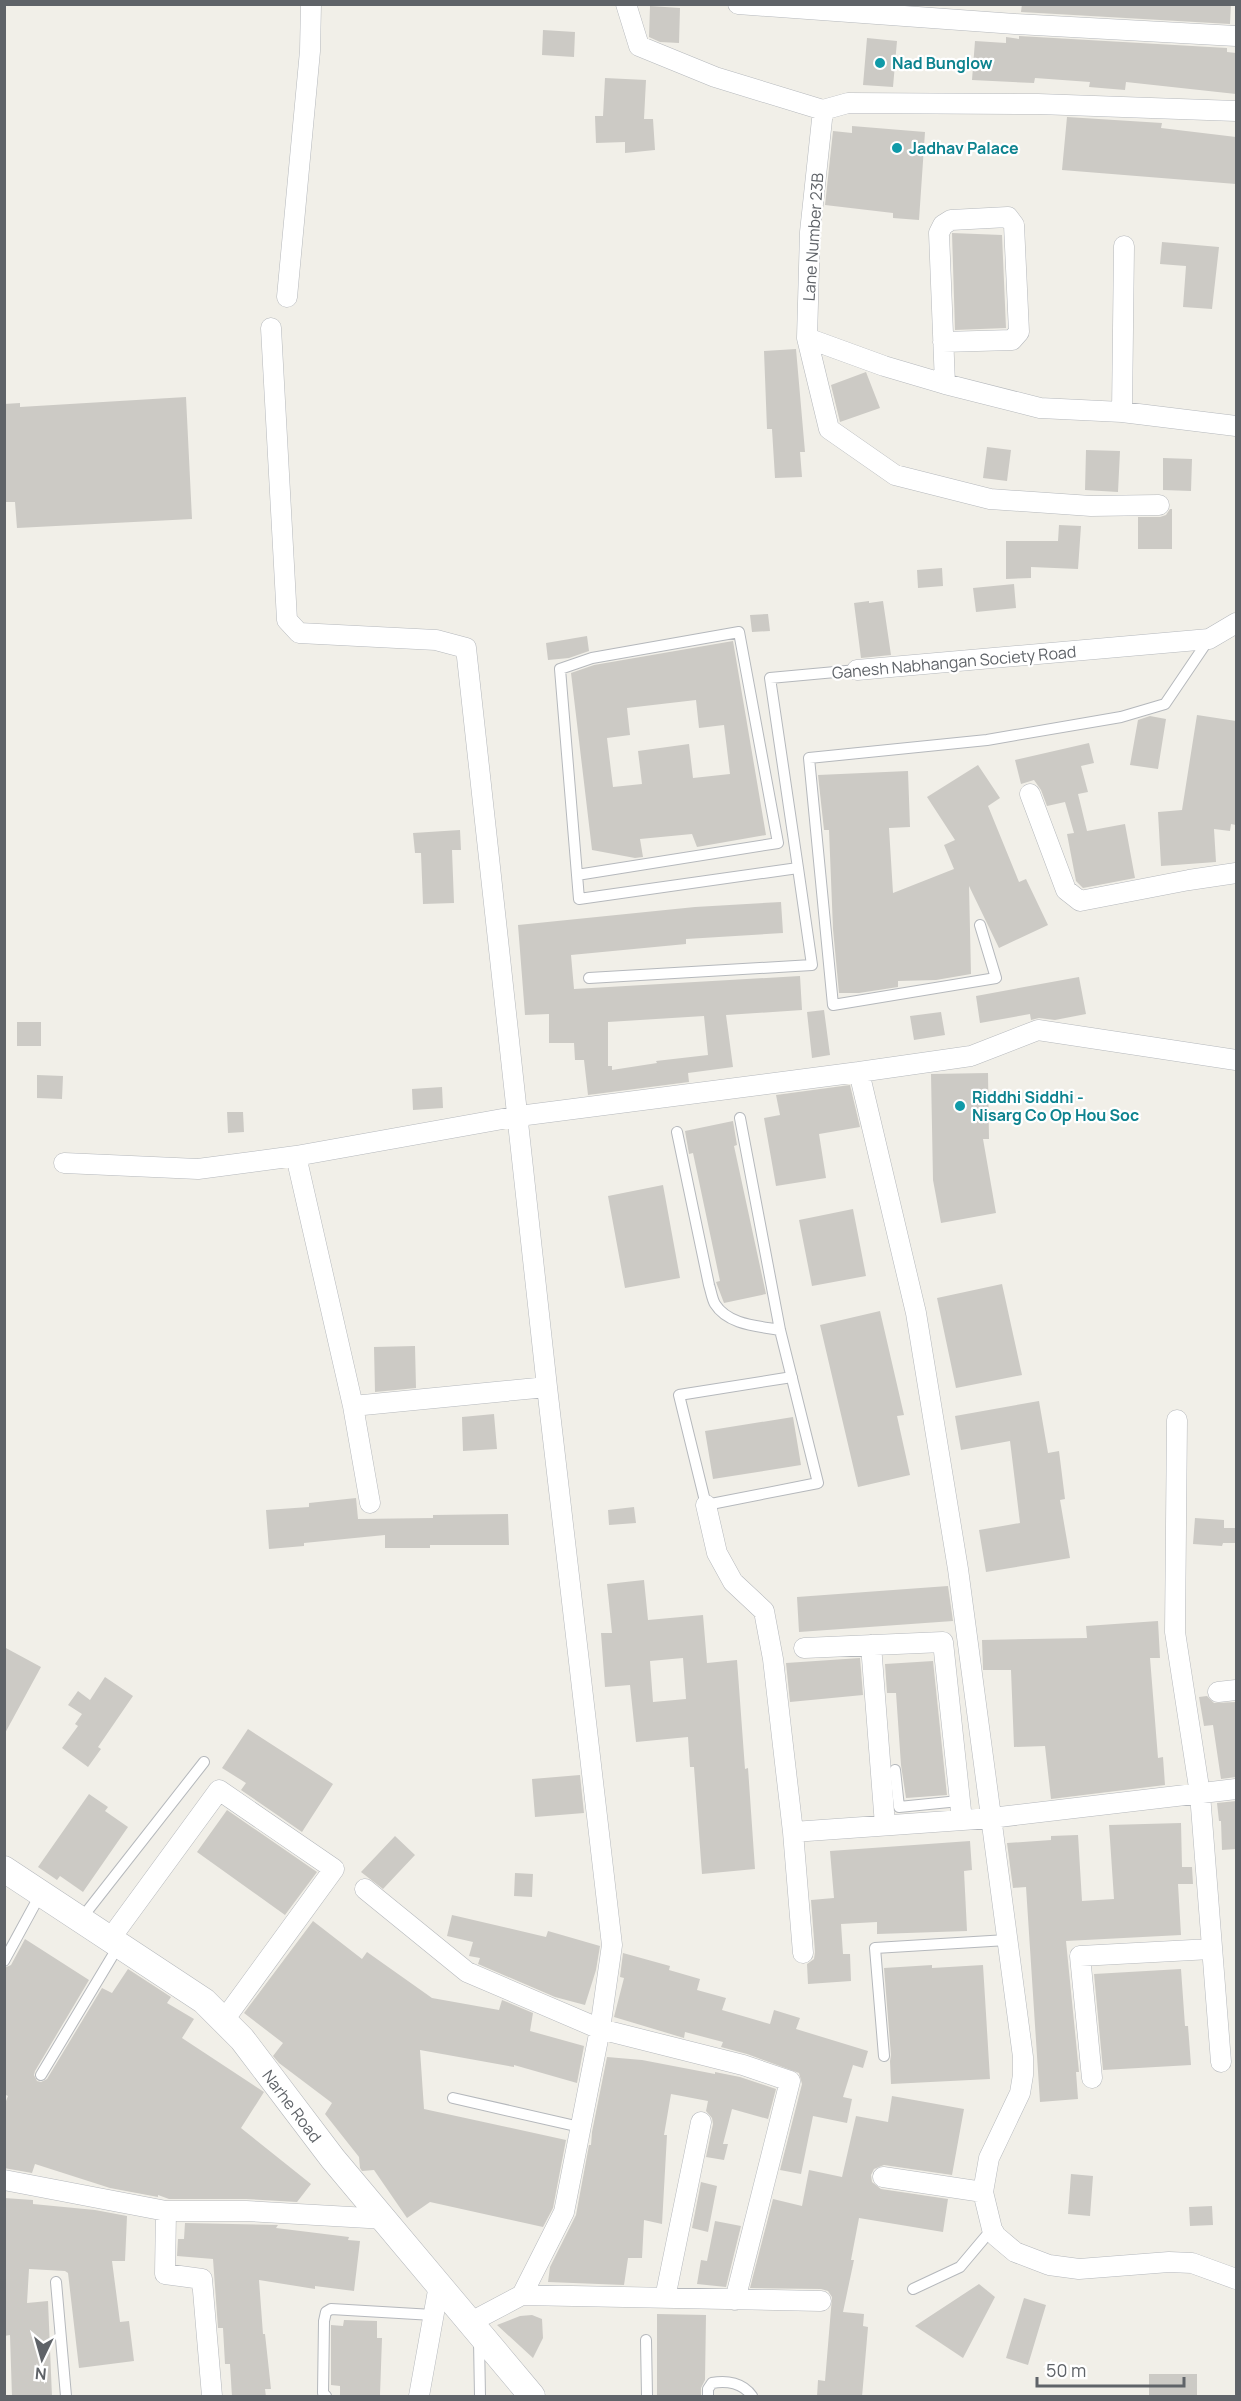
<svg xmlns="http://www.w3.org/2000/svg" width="1241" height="2401" font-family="Manrope,sans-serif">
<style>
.building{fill:#cccac5;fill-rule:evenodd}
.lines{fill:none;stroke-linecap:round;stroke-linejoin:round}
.service-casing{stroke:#b5b8bc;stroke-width:12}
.minor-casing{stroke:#b5b8bc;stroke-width:21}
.tertiary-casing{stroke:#b5b8bc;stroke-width:27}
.service{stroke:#fff;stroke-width:10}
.minor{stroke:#fff;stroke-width:20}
.tertiary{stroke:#fff;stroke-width:26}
.culture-dot{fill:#0f9aa8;stroke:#fff;stroke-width:2}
.labels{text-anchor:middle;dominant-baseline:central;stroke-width:4.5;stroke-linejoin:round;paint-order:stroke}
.culture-label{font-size:16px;font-weight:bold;fill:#0d838f;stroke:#fff;text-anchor:start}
.street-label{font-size:16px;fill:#5f6368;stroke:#fff}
</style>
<rect width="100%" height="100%" fill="#f1efe8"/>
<path class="building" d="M1022,4H1231L1230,24L1021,12Z
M650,6L680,8L679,43L660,42L649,37Z
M543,30L575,32L574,57L542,55Z
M1019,36L1227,48V52L1236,53V94L1126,82L1125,90L1089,87L1090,82L1035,78L1034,83L972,80L975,41L1006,43V37L1019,39Z
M867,38L897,41L893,87L863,85Z
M605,78L646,80L644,119H653L655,150L625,153V142L596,143L595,116H603Z
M1067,117L1162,123L1161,128L1236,137V184L1062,170Z
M852,126L925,132L919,220L893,218V213L825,205L833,131L852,133Z
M952,233L1002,235L1006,328L955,330Z
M1162,242L1219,247L1212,309L1183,307L1186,266L1160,264Z
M796,349L805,452H800L802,477L775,478L772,429H767L764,351Z
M866,372L880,408L840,422L831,385Z
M186,397L192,519L17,528L15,502H4V404L20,403V407Z
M987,447L1011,450L1007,481L983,478Z
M1086,450L1120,451L1118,492L1085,490Z
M1163,458L1192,459L1191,491L1163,490Z
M1170,509H1172V549H1138V517H1160L1166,515Z
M1059,525L1081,526L1078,569L1031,567V578L1006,579V541H1058Z
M942,568L943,586L918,588L917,570Z
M1014,584L1016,608L976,612L973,588Z
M869,601V603L883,601L891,655L861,658L854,603Z
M768,614L770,631L752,632L750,615Z
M587,636L589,651L569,658L548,660L546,643Z
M733,641L766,835L697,847L692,834L640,839L643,857L635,858L592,850L571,673L594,665ZM696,700L699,728L724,725L730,774L693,778L689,744L638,751L642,784L613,787L607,738L630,735L627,708Z
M1197,715L1236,721V825L1231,824L1230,831L1214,829L1216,862L1161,866L1158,812L1182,810Z
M1150,716L1166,719L1158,769L1130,765L1138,720Z
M1089,743L1094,763L1081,766L1088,792L1078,794L1087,831L1125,824L1135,878L1083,888L1076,881L1067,834L1074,833L1065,802L1047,806L1041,790L1034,780L1021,784L1015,760Z
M978,765L1000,798L988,806L1019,882L1026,879L1048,925L999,948L969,886L971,974L936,980L898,981V987L859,993H839L833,929L829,830H824L818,775L908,771L910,827L889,828L893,893L954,869L944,845L955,840L927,797Z
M460,830L461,850H452L454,903L423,904L421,853H415L413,833Z
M781,902L783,933L686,939V944L571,955L574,989L800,976L802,1010L726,1015L733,1067L688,1073L689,1082L588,1095L584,1060H575L574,1043H549V1014L525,1015L518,925L695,907ZM704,1016L708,1055L656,1061L657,1063L612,1070V1066H608V1022Z
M1079,977L1086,1014L1055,1020L1039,1018L1031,1020L1030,1014L980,1023L976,996Z
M824,1010L830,1055L812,1058L807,1012Z
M941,1012L945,1035L914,1040L910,1016Z
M17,1022H41V1046H17Z
M988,1073L989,1139H983L996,1213L941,1223L933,1180L931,1074Z
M37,1075L63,1076L62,1099L37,1098Z
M850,1085L860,1127L819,1134L826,1178L776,1186L764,1118L780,1115L776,1095Z
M442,1087L443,1108L413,1110L412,1089Z
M227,1112H243L244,1132L228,1133Z
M733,1121L737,1145L734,1146L766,1294L724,1303L716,1282L720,1281L693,1153L689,1154L685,1131Z
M663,1185L680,1278L625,1288L608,1196Z
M853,1209L866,1276L812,1286L799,1220Z
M1002,1284L1022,1375L956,1388L937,1298Z
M880,1311L904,1415L897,1416L910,1475L858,1487L820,1325Z
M415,1346L416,1388L375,1392L374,1347Z
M1039,1401L1048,1453L1059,1451L1065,1499L1060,1500L1070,1558L986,1572L979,1530L1020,1523L1010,1441L961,1450L955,1416Z
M494,1414L497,1449L463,1451L462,1417Z
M793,1417L801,1465L713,1479L705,1431Z
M356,1498L358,1519L433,1518V1515L508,1514L509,1545H430V1548H385V1535L304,1543V1546L269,1549L266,1510L309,1507V1503Z
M634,1507L636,1523L609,1525L608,1510Z
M1195,1518L1224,1520V1528H1236V1543H1223L1222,1546L1193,1544Z
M644,1580L648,1620L703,1615L707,1663L737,1660L745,1769L748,1768L755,1869L702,1874L694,1767H690L688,1737L636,1742L630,1685L605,1687L601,1633H612L607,1584ZM683,1658L686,1699L653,1702L650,1661Z
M948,1586L953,1621L799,1632L797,1597Z
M1158,1621L1160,1658H1150L1158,1758L1163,1757L1165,1785L1051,1799L1045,1746L1014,1747L1011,1670H983L982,1640L1087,1638L1086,1626Z
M4,1647L41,1667L4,1735Z
M860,1658L863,1695L790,1702L786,1663Z
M933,1661L947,1795L906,1798L901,1765L896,1693H887L885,1664Z
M105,1677L133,1696L98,1747L101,1749L88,1767L62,1748L78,1726L75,1724L82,1714L68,1705L78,1691L90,1700Z
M1207,1696L1214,1703L1236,1702V1777L1221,1779L1213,1725L1204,1726L1199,1697Z
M248,1729L333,1784L302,1832L241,1790L246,1783L222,1768Z
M580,1775L584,1813L535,1817L532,1779Z
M89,1794L108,1807L105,1811L128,1827L83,1892L60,1876L57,1880L38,1867Z
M1236,1801V1849L1222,1850L1221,1821H1219L1217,1803Z
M227,1810L317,1872L285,1915L197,1852Z
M1181,1823L1182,1867H1192L1193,1884H1178L1181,1935L1066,1941L1079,2072H1076L1078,2099L1040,2102L1026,1887L1013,1888L1007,1843L1051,1840V1836L1078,1835L1082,1901L1114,1899L1109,1825Z
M395,1836L415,1855L383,1889L361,1872Z
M970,1841L972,1870L964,1871L967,1931L877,1934V1922L841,1924L843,1954H850L851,1981L808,1984L807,1964L814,1959L815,1952L811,1900L834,1898L830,1851Z
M515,1873L533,1874L532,1897L514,1896Z
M452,1915L546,1937L548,1931L600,1946L596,1970L585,2005L555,1997L478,1964L480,1958L469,1956L473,1942L447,1936Z
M313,1921L362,1959L367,1952L432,1998L499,2010L502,2000L533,2013L530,2031L584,2046L577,2083L514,2065V2067L420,2050L424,2109L566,2140L553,2208L543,2227L430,2202L407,2218L374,2170L362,2171L360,2168L359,2157L325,2114L332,2103L279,2063L273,2056L283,2043L244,2013Z
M25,1939L89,1980L35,2071L34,2075L37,2081L41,2082L47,2079L102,1988L112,1993L128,1969L171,1997L167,2003L194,2019L182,2038L264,2092L241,2128L311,2184L297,2202L246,2199H169L158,2195V2197L110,2188L35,2164L32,2173L4,2168V2106L8,2096L4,2094V1968L11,1965Z
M623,1953L670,1966L669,1970L700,1979L697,1990L726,1998L722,2010L770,2024L774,2010L800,2018L796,2029L868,2051L863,2068L853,2065L843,2097L852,2099L847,2123L813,2116L801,2174L780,2170L802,2084L799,2073L747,2054L721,2047L723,2042L685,2032L684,2038L614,2017L624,1978L620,1977Z
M932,1965V1968L983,1965L990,2079L891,2084L890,2061L891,2055L884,1968Z
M1181,1969L1185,2026H1188L1191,2065L1103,2070L1094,1974Z
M607,2057L642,2060L715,2074V2072L740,2077L776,2089L768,2119L732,2109L723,2144H728L724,2160L706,2157L713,2124L712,2118L706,2111L708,2101L671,2094L664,2135H667L662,2224L644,2220L642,2258H628L624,2285L548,2282L550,2267L576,2215L589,2145H591L592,2132Z
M892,2096L964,2109L952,2175L884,2165L874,2169L871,2175L872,2182L881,2189L948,2199L943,2232L859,2218L851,2260H854L843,2312L864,2314L863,2326L868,2327L862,2397H817L818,2380L825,2381L832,2297L828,2291L821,2289L750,2288L773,2199L802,2206L809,2170L842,2177L856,2116L888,2122Z
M1071,2174L1093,2176L1090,2216L1068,2214Z
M701,2182L717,2186L708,2232L692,2228Z
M4,2198L33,2200V2204L95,2210L127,2216L125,2261H112L120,2322L129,2321L134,2361L79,2368L68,2273L65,2271L29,2269L27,2303L48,2301L52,2397H12L10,2335L4,2336Z
M1212,2206L1213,2225L1190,2226L1189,2207Z
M715,2221L741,2226L726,2287L697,2284L701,2260L707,2261Z
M185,2223L278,2225L276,2228L349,2237L348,2240L360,2241L354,2291L315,2286V2289L259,2280L263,2334H265L271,2389H265L266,2397H232L230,2364H225L223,2328H218L213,2259L177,2256L178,2239H184Z
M979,2284L995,2297L963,2358L915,2326Z
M1024,2298L1046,2305L1028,2365L1006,2358Z
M657,2314L706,2315L705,2380L701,2388V2397H657Z
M532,2315L542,2319L543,2338L533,2358L497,2325L520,2316Z
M344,2320L377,2321V2338H382L380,2395L340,2397V2386L331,2385V2325L343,2326Z
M1149,2374H1197V2397H1149Z"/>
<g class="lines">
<defs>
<path id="service" d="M577,875L778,843L739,632L592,658L560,669L579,899L798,868L770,678L857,670
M980,925L996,978L833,1005L809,758L987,740L1121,717L1165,704L1209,639
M589,978L812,965L798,868
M740,1118L780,1330L818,1483L706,1505L679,1395L792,1377
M677,1132L709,1285C711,1291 712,1299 715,1304C728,1325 758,1326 780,1330
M895,1770L899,1807L959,1801
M81,1919L204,1762
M4,1961L41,1893
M884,2056L875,1948L1007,1940
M41,2075L119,1945
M453,2098L580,2127
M56,2282L66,2396
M913,2289L960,2267L992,2229
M646,2340L647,2396
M479,2341L480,2396
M326,2396L323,2393L324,2321L326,2312L331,2309L433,2315
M708,2396V2389L712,2383C727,2380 743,2383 752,2396"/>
<path id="minor" d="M626,4L639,46L715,77L823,110
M738,4L1015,24L1236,36
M823,110L810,232L807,338L829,429L895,475L990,499L1091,506L1159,505
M823,110L848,103L1038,104L1236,111
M287,297L310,51L311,4
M271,328L287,620L299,633L436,640L466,648L547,1387L612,1945L600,2029L564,2212L522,2295L469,2323
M807,338L884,366L945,384L1040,408L1122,412L1236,426
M943,342L1012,340L1019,332L1014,225L1008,217L951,220L943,225L939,233L945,384
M1122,412L1124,246
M857,670L1209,639L1236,623
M1030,794L1066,890L1080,901L1189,880L1236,873
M1236,1060L1038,1030L971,1056L859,1072L916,1313L958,1569L1023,2057V2075L1020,2093L989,2158L983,2192L992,2229L996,2236L1015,2252L1049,2265L1079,2269L1169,2262L1192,2263L1236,2279
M296,1156L353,1406L370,1503
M64,1163L198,1169L296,1156L519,1116L859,1072
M353,1406L547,1387
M1177,1420L1175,1632L1200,1794L1221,2062
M706,1505L717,1553L733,1582L764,1611L773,1659L793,1832L991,1818L1236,1789
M871,1645L885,1825
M804,1648L943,1642L962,1820
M1218,1692L1236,1690
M793,1832L803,1953
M365,1889L467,1972L600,2029L743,2065L790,2081L735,2300
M110,1939L219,1790L334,1869L224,2020
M1092,2078L1080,1956L1211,1949
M883,2177L983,2192
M4,2180L166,2211H246L386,2219
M166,2211L165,2274L202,2279L212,2396
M522,2295L821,2301
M665,2298L701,2122
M419,2396L439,2285"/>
<path id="tertiary" d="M4,1869L204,2001L242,2039L333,2159L532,2396"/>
</defs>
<use href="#service" class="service-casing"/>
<use href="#minor" class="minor-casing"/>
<use href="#tertiary" class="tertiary-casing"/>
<use href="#service" class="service"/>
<use href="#minor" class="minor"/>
<use href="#tertiary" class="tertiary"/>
</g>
<g class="culture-dot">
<circle cx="880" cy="63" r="6"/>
<circle cx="897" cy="148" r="6"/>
<circle cx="960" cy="1106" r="6"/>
</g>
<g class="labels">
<g class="culture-label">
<text x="892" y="63">Nad Bunglow</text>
<text x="909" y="148">Jadhav Palace</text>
<text x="972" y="1097">Riddhi Siddhi -<tspan x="972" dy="18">Nisarg Co Op Hou Soc</tspan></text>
</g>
<g class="street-label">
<text transform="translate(813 237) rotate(-86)">Lane Number 23B</text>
<text transform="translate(954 662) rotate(-5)">Ganesh Nabhangan Society Road</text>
<text transform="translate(292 2106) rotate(53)">Narhe Road</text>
</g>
</g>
<rect width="1241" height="2401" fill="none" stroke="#5f6368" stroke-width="12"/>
<g transform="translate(42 2359) rotate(185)" stroke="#ffffff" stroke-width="4.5" paint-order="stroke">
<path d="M0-4.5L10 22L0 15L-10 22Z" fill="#5f6368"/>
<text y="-9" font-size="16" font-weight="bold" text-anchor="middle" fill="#5f6368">N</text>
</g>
<path d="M1037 2377v9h147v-9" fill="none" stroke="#5f6368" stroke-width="3"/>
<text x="1046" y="2377" font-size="18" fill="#5f6368" stroke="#ffffff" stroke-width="4.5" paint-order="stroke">50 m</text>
</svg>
